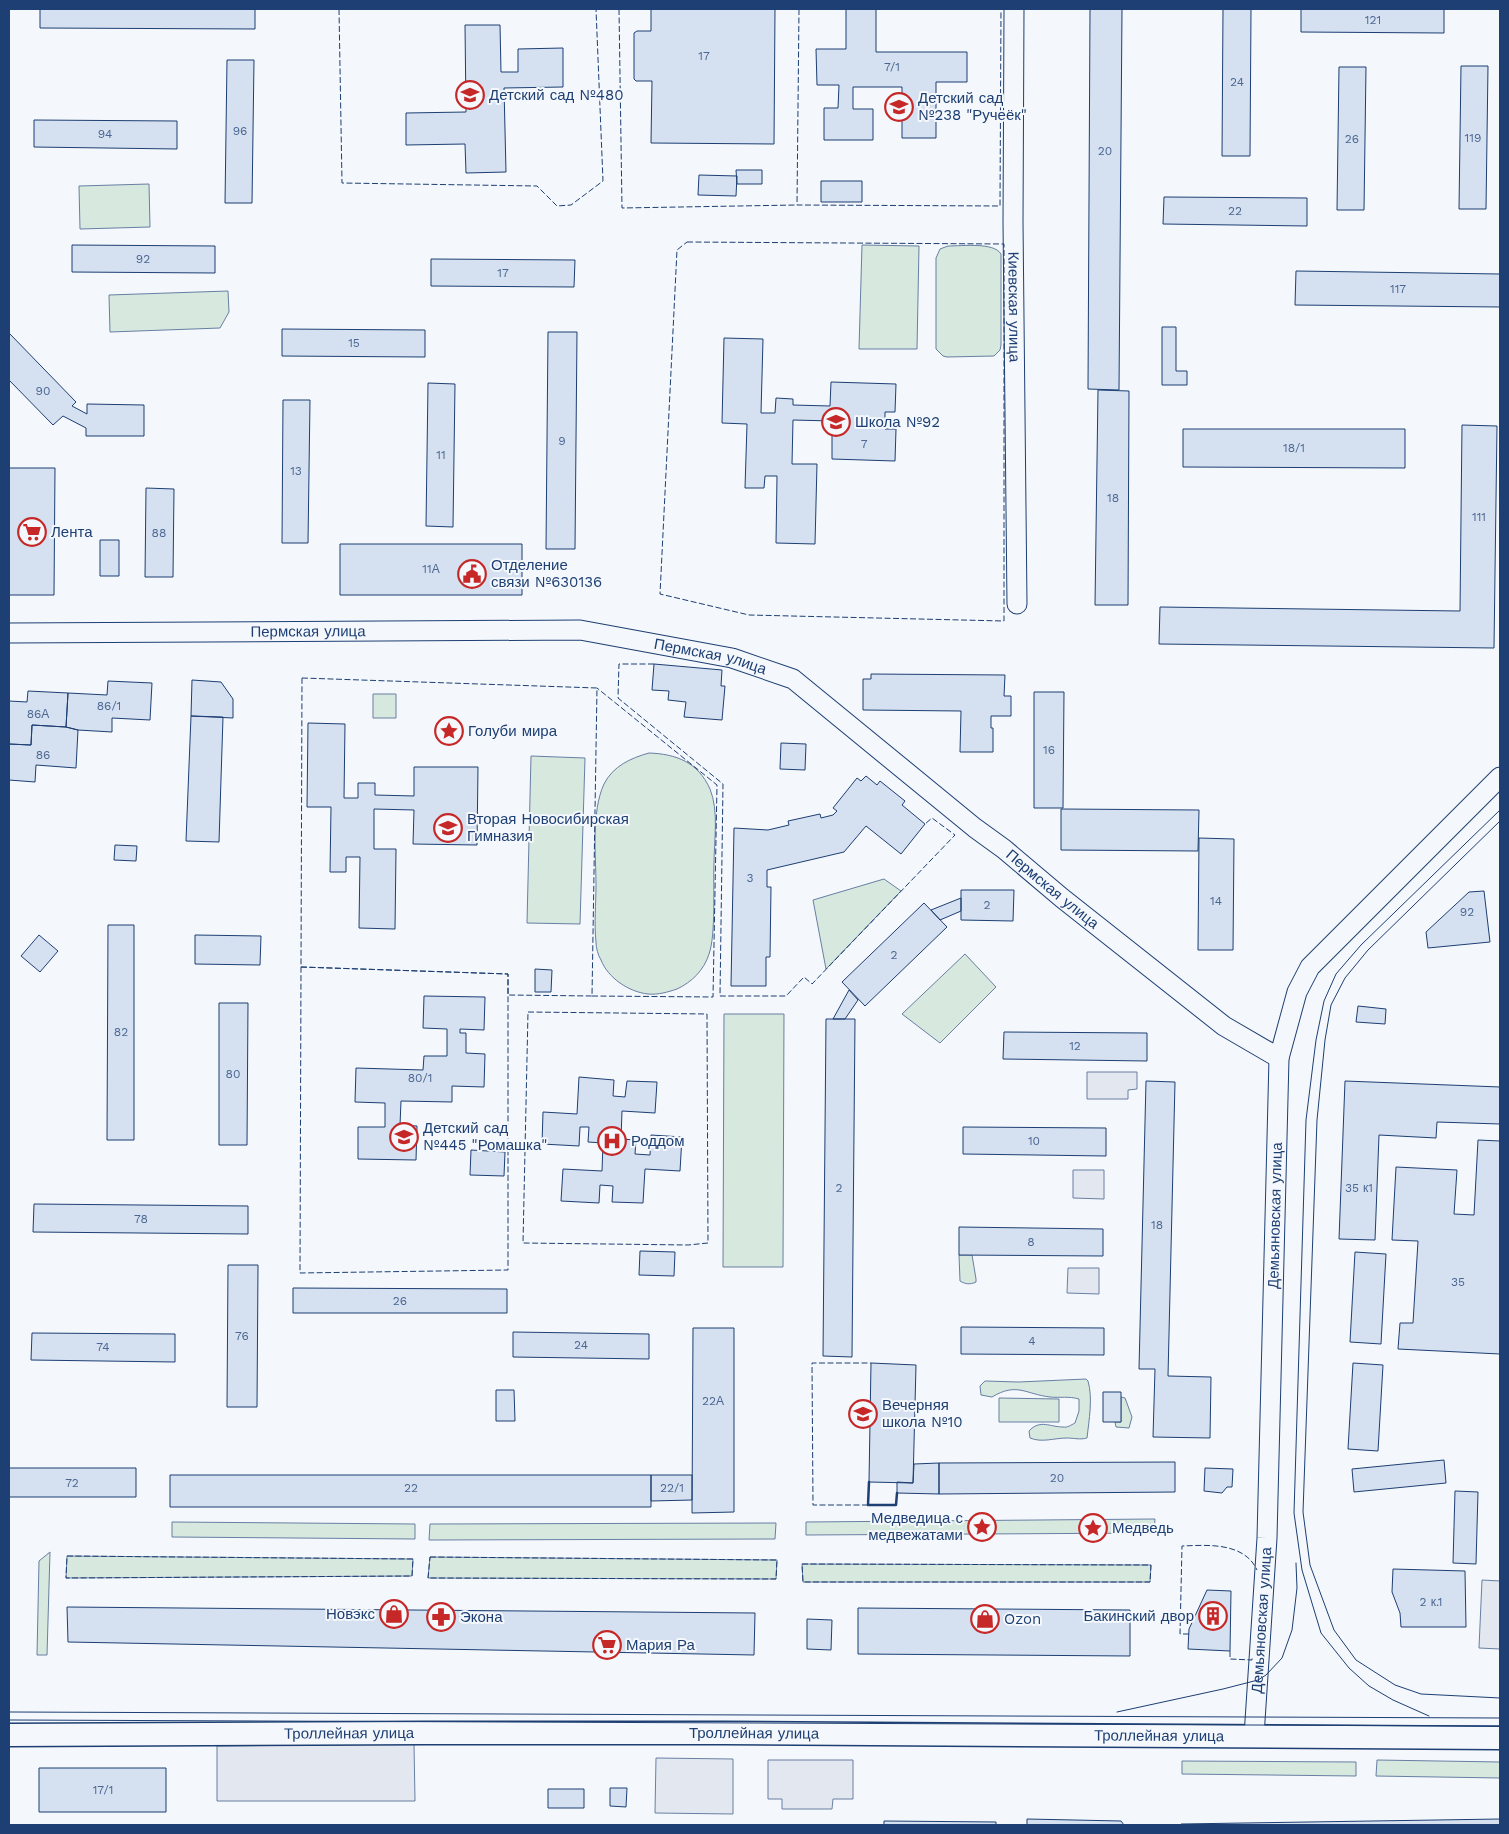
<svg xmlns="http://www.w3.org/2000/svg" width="1509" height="1834" font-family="'Work Sans',sans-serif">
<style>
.green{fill:#d7e8df;stroke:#687fa3}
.parking{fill:#e3e8f0;stroke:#687fa3}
.building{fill:#d5e0f0;stroke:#1d3f73}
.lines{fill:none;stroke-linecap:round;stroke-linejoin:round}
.minor-casing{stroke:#1d3f73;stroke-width:21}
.major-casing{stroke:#1d3f73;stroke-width:25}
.minor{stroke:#f4f7fb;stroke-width:19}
.major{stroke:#f4f7fb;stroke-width:22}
.tram{stroke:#1d3f73;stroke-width:1}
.fence{stroke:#1d3f73;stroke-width:1;stroke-dasharray:6 2.5;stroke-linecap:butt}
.wall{stroke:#1d3f73;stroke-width:2.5}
.labels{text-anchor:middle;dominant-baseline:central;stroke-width:4;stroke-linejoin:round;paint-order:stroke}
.number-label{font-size:12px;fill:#4b6792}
.poi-label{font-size:15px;fill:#1d3f73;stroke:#f4f7fb;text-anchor:start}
.street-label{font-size:15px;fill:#1d3f73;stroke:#f4f7fb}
</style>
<rect width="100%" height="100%" fill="#f4f7fb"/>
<path class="green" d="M149,184L150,227L80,229L79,186Z
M862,245L919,246L917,349H859Z
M948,246C962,246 994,242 1001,254V345L1000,350L994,356L947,357L943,356L936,349V258L940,249Z
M228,291L229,312L220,328L110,332L109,295Z
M373,694H396V718H373Z
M649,753C676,754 698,762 710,789C719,811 714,840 714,864C713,885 716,935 709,954C704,970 692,982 677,989C668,992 658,995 648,994C629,992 608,978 601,960C598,955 596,948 596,942C594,923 596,904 596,885C596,856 591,812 604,784C613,766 631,758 649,753Z
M531,756L585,758L580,924L527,923Z
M884,879L901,891L826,969L813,900Z
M965,954L996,987L940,1043L902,1014Z
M724,1014H784L783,1267H723Z
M959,1255H972L976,1279V1282C970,1285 965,1284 960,1281Z
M1086,1379L1088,1381C1093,1398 1089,1420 1087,1438C1080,1440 1074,1438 1067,1438C1054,1438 1042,1443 1030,1438L1029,1431C1040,1419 1050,1427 1063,1427C1067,1428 1071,1425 1075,1423L1079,1411V1399C1069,1396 1060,1398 1050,1397C1025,1394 1017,1382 992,1397L981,1395L980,1386L985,1381L1019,1382Z
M1121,1397L1125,1398L1132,1417L1129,1428L1116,1427L1115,1422H1121Z
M999,1398L1059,1399V1422H999Z
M1155,1519L1154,1533L806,1535V1522Z
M172,1522L415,1524V1539L172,1537Z
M776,1523L775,1539L429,1540L430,1524Z
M50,1552L47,1655H37L39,1561Z
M67,1556L413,1559L412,1576L66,1578Z
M430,1557L777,1560L776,1579L428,1578Z
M802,1564L1151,1565L1150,1582H803Z
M1377,1760L1500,1762V1778L1376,1776Z
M1182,1761L1356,1762V1776L1182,1774Z"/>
<path class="parking" d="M1087,1072H1137V1089L1128,1090V1099H1087Z
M1073,1170H1104V1199L1073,1198Z
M1068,1268H1099V1294L1067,1293Z
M1482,1580L1500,1581V1649L1479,1648Z
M414,1744L415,1801H217V1746Z
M656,1758L733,1759V1814L655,1813Z
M768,1760H853V1799H833L832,1809H782V1799H768Z"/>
<path class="building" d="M40,9H255V29L40,28Z
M651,9H775L774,144L651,143L652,81H636L634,79V33L637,31H651Z
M846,9H876V52H967V82H936V138H902V87H853V109H873V140H824V108H838L839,85H817L816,49H846Z
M1090,9H1122L1119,390L1088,389Z
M1223,9H1251L1250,156H1222Z
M1301,9H1444V33L1301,32Z
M465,25H500L501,72H518V49L563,48V87L504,88L506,172L466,173L465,144L406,145V113L466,112Z
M227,60H254L252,203H225Z
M1461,66H1488L1486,209H1459Z
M1339,67H1366L1364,210H1337Z
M34,120L177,121V149L34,147Z
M736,170H762V184H737Z
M699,175L737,176L736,196L698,195Z
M821,181H862V202H821Z
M1164,197L1307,198V226L1163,224Z
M72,245L215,246V273L72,272Z
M431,259L575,260L574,287L431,286Z
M1296,271L1500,274V307L1295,305Z
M1162,327H1176V371H1187V385H1162Z
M282,329L425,330V357L282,356Z
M548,332H577L575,549H546Z
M9,333L76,402L72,406L87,414V404L144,405V436H86V428L63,416L53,425L9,380Z
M724,338L763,339L761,413H775L776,398L793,399V405L830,406L831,382L896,384L895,412H885V429H896L895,461L832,459V421L793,420L792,464H817L815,544L776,543L777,476H765L764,488H745L747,424L722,423Z
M428,383L455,384L453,527L426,526Z
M1098,390L1129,391L1128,605H1095Z
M283,400H310L308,543H282Z
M1462,425L1497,426L1494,648L1159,644L1160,607L1460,611Z
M1183,429H1405V468L1183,467Z
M9,468H55L54,595H9Z
M146,488L174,489L173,577H145Z
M100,540H119V576H100Z
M340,544H522V595H340Z
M654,664L722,670L721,686H725L722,720L684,717L686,702L668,700L669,691L652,690Z
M871,674L1005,675L1004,696H1011V716H991V728H993V752H960L961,711L863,710V679H871Z
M192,680L221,682L233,699V718L191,716Z
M108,681L152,683L150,720L112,718V732L78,730L66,727L68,693L107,695Z
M28,691L68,693L66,727L32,725L31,745L9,744V701L27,702Z
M1034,692H1064L1063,808H1034Z
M191,716L223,717L219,842L186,841Z
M308,723L345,724L344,798H358V783H375V795L414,796V767H478L477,845L413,844L414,810L374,809V849H396L395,929L359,928L360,857H346V872H330L331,807H307Z
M32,725L66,727L78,730L76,768L36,765L35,782L9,780V744L31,745Z
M781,743L806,744L805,770L780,769Z
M866,776L877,785L880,781L905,801L902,805L925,824L901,854L866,826L844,852L767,870V887H771L770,957H766V986H731L734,828L768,830L789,825L788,821L820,814L821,818L833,815L837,811L833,808L857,778L861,781Z
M1061,809L1199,810L1198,851L1061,850Z
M1199,838L1234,839L1233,950H1198Z
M115,845L137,846L136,861L114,860Z
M961,890H1014L1013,921L961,920Z
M1484,891L1490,942L1428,948L1426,932L1469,892Z
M961,898V911L940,920L931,910Z
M924,903L947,927L865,1006L842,982Z
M108,925H134V1140H107Z
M39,935L58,951L40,972L21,956Z
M195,935L261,936L260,965L195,964Z
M535,969L552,970L551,992H535Z
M849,990L858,1000L845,1019H833Z
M424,996L485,997L484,1030L460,1029V1033H466V1053L485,1054L484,1087L452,1086V1102L401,1101L400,1125L417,1126L416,1160L358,1159V1127H385V1103L355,1102L356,1068L423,1070L424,1056H447V1029L423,1028Z
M219,1003H248L247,1145H219Z
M1358,1006L1386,1009L1385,1024L1356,1022Z
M826,1019H855L852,1357L823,1356Z
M1004,1032L1147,1033V1061L1003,1059Z
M579,1077L614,1080L613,1096L625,1097L627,1081L657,1082L655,1113L622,1111L621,1139L636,1140L635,1154L650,1155L651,1135L682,1137L680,1171L645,1169L643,1203L612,1202L613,1186L600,1185L599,1203L561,1201L563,1169L602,1171L603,1143L588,1142L589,1127H580L579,1146L542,1144L543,1112L577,1114Z
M1146,1081L1175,1082L1168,1376L1211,1377L1210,1438L1153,1437L1155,1369H1139Z
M1345,1081L1500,1087V1124L1437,1122L1436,1138L1379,1135L1375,1240L1339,1239Z
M963,1127L1106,1128V1156L963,1154Z
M1478,1140L1500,1141V1354L1398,1349L1400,1323H1413L1418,1241L1392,1240L1396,1167L1457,1170L1454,1214L1474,1215Z
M471,1150L505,1152L504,1176L470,1175Z
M34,1204L248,1206V1234L33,1232Z
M959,1227L1103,1229V1256L959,1255Z
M640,1251L675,1252L674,1276L639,1275Z
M1355,1252L1386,1254L1381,1344L1350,1342Z
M228,1265H258L257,1407H227Z
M293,1288L507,1289V1313H293Z
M961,1327L1104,1328V1355L961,1354Z
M693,1328H734V1512L692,1513Z
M513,1332L649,1334V1359L513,1357Z
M32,1333L175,1334V1362L31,1360Z
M871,1363L916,1365L913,1483L869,1482Z
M1353,1363L1383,1365L1378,1451L1348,1449Z
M496,1390H514L515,1421H496Z
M1103,1392H1121V1422H1103Z
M1444,1460L1446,1483L1354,1492L1352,1469Z
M1175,1462V1492L939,1494V1463Z
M939,1463V1494L897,1493V1482L913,1483L914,1464Z
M9,1468H136V1497H9Z
M1205,1468L1233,1469L1232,1487H1227L1222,1493L1204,1491Z
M170,1475H651V1507H170Z
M651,1475H692V1500L651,1501Z
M1455,1491L1478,1492L1476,1564L1453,1563Z
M1393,1569L1465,1571L1466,1627H1401L1400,1613L1392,1592Z
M1207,1590L1231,1591L1230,1651L1188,1649L1189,1629Z
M67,1607L755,1613L754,1655L68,1642Z
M858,1608L1130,1610V1656L858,1654Z
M807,1619L832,1620L831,1650L807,1649Z
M39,1768H166V1812H39Z
M610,1788H627L626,1807L610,1806Z
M548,1789H584V1808H548Z
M1027,1819L1121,1821L1124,1825H1027Z
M1500,1819V1825H1181V1824Z
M884,1821L996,1822V1825H884Z"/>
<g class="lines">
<defs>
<g id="minor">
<path id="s1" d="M1014,9L1013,222L1017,604"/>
<path id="s2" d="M9,633L580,630L732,658L793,679L975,828L1004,849L1062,898L1224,1026L1279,1058"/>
<path id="s3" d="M1254,1736L1267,1538L1279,1058L1297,992L1310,967L1500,777"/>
</g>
<g id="major">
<path id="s4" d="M9,1735L424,1733H724L1500,1738"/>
</g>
</defs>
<use href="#minor" class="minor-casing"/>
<use href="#major" class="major-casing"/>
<use href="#minor" class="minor"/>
<use href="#major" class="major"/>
<path class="tram" d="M1500,821L1368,950L1345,978L1331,1005L1325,1040L1317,1120L1303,1512L1310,1565L1334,1630L1356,1660L1395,1685L1421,1694L1500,1698
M9,1712L1500,1718
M1117,1712L1223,1689L1258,1680L1266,1675L1282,1658L1292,1630L1297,1588L1296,1563
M1429,1716L1393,1700L1369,1686L1349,1668L1321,1633L1302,1570L1294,1513L1306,1120L1316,1040L1324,1001L1336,974L1361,945L1500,810
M9,1720L1500,1726"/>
<path class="fence" d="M339,9L342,183L537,186L557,206L571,205L603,181L596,9
M619,9L622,208L797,205
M799,9L797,205L1000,206L1001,9
M687,242L1004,244V621L749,615L660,594L677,250Z
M654,664H619L618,698L723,784L720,996H786L804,977L812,984L955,835L932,818L925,824
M302,678L597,688L592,996L508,995V974L301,967Z
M301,967L508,974V1270L300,1273Z
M592,996L713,997L717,785L597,688
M528,1012L707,1014L708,1243L688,1245L523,1243Z
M868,1505H813L812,1363H871
M67,1556L413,1559L412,1576L66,1578Z
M430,1557L777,1560L776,1579L428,1578Z
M802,1564L1151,1565L1150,1582H803Z
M1189,1634H1180L1182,1546C1208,1545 1244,1542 1257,1570
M1230,1651V1659L1252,1660V1658"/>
<path class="wall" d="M869,1482L868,1505H896L897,1493"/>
</g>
<defs>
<symbol id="school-ring" viewBox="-11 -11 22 22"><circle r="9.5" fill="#f4f7fb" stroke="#c62828" stroke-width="1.5"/><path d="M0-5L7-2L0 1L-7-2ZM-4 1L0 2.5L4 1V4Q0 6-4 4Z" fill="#c62828"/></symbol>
<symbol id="supermarket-ring" viewBox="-11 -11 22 22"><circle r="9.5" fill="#f4f7fb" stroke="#c62828" stroke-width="1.5"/><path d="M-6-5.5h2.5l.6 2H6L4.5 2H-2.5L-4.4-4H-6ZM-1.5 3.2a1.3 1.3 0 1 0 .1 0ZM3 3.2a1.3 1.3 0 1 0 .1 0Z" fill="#c62828"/></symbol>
<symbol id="civic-ring" viewBox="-11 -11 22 22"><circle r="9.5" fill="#f4f7fb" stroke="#c62828" stroke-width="1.5"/><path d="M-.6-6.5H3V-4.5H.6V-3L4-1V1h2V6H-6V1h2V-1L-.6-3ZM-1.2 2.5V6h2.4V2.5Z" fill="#c62828"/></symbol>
<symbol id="sight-ring" viewBox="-11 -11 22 22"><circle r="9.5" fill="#f4f7fb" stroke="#c62828" stroke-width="1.5"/><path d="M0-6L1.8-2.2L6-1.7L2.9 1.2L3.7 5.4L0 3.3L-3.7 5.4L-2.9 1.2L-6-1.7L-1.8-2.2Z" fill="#c62828"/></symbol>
<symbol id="hospital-ring" viewBox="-11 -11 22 22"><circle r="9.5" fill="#f4f7fb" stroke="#c62828" stroke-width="1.5"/><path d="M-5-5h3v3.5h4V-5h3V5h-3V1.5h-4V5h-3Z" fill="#c62828"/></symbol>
<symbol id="shop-ring" viewBox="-11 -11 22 22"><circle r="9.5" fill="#f4f7fb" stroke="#c62828" stroke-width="1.5"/><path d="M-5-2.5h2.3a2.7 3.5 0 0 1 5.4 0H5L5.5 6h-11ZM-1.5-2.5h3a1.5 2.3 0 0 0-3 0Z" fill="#c62828"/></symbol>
<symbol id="building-ring" viewBox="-11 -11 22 22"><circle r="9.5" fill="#f4f7fb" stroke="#c62828" stroke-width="1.5"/><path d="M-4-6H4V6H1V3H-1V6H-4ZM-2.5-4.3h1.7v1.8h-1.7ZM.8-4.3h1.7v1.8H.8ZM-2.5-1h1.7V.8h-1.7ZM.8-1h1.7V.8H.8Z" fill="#c62828"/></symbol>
<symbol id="pharmacy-ring" viewBox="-11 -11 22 22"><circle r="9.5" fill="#f4f7fb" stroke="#c62828" stroke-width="1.5"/><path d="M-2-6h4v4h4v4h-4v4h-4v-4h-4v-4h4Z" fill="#c62828"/></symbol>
</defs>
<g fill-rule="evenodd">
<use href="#school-ring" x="454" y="79" width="32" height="32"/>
<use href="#school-ring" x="883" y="91" width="32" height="32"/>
<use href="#school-ring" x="820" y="406" width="32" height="32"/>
<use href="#supermarket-ring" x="16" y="516" width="32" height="32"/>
<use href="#civic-ring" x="456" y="558" width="32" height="32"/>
<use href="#sight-ring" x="433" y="715" width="32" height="32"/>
<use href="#school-ring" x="432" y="812" width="32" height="32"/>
<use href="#school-ring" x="388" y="1121" width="32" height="32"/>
<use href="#hospital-ring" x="596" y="1125" width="32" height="32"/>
<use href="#school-ring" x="847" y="1398" width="32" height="32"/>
<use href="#sight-ring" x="966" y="1511" width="32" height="32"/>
<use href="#sight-ring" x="1077" y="1512" width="32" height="32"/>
<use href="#shop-ring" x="378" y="1598" width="32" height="32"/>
<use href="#building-ring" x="1197" y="1600" width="32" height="32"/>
<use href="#pharmacy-ring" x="425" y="1601" width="32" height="32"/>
<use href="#shop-ring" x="969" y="1603" width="32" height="32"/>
<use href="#supermarket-ring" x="591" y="1629" width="32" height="32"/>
</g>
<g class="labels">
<g class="number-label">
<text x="1373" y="20">121</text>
<text x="704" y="56">17</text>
<text x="892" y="67">7/1</text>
<text x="1237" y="82">24</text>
<text x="240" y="131">96</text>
<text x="105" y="134">94</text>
<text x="1473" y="138">119</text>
<text x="1352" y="139">26</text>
<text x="1105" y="151">20</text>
<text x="1235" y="211">22</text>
<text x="143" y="259">92</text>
<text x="503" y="273">17</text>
<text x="1398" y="289">117</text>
<text x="354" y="343">15</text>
<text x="43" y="391">90</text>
<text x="562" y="441">9</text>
<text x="864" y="444">7</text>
<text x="1294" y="448">18/1</text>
<text x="441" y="455">11</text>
<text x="296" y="471">13</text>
<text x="1113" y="498">18</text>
<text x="1479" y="517">111</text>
<text x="159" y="533">88</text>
<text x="431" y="569">11А</text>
<text x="109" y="706">86/1</text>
<text x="38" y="714">86А</text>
<text x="1049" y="750">16</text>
<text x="43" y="755">86</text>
<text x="750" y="878">3</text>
<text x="1216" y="901">14</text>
<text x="987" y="905">2</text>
<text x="1467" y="912">92</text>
<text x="894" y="955">2</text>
<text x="121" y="1032">82</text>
<text x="1075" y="1046">12</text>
<text x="233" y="1074">80</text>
<text x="420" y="1078">80/1</text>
<text x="1034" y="1141">10</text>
<text x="839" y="1188">2</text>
<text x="1359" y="1188">35 к1</text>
<text x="141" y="1219">78</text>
<text x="1157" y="1225">18</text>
<text x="1031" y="1242">8</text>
<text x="1458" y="1282">35</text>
<text x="400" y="1301">26</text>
<text x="242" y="1336">76</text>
<text x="1032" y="1341">4</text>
<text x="581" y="1345">24</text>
<text x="103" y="1347">74</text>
<text x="713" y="1401">22А</text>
<text x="1057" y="1478">20</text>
<text x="72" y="1483">72</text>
<text x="411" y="1488">22</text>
<text x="672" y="1488">22/1</text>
<text x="1431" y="1602">2 к.1</text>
<text x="103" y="1790">17/1</text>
</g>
<g class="poi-label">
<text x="489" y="95">Детский сад №480</text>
<text x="918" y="98">Детский сад<tspan x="918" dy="17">№238 "Ручеёк"</tspan></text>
<text x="855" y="422">Школа №92</text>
<text x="51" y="532">Лента</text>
<text x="491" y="565">Отделение<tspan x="491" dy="17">связи №630136</tspan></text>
<text x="468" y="731">Голуби мира</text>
<text x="467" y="819">Вторая Новосибирская<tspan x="467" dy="17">Гимназия</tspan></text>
<text x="423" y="1128">Детский сад<tspan x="423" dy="17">№445 "Ромашка"</tspan></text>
<text x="631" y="1141">Роддом</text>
<text x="882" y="1405">Вечерняя<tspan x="882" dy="17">школа №10</tspan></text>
<text x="963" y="1518" text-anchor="end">Медведица с<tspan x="963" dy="17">медвежатами</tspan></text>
<text x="1112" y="1528">Медведь</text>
<text x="375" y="1614" text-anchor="end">Новэкс</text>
<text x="1194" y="1616" text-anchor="end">Бакинский двор</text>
<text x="460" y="1617">Экона</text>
<text x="1004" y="1619">Ozon</text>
<text x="626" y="1645">Мария Ра</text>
</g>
<g class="street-label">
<text stroke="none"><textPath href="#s1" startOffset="298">Киевская улица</textPath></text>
<text stroke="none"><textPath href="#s2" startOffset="299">Пермская улица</textPath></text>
<text stroke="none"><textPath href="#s2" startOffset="704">Пермская улица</textPath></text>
<text stroke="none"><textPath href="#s2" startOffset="1124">Пермская улица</textPath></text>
<text stroke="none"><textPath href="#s3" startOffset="521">Демьяновская улица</textPath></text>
<text stroke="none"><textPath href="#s3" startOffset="116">Демьяновская улица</textPath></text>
<text stroke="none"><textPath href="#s4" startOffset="340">Троллейная улица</textPath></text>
<text stroke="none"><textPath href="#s4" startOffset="745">Троллейная улица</textPath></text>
<text stroke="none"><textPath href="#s4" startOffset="1150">Троллейная улица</textPath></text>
</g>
</g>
<rect width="1509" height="1834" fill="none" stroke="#1d3f73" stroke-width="20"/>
</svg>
